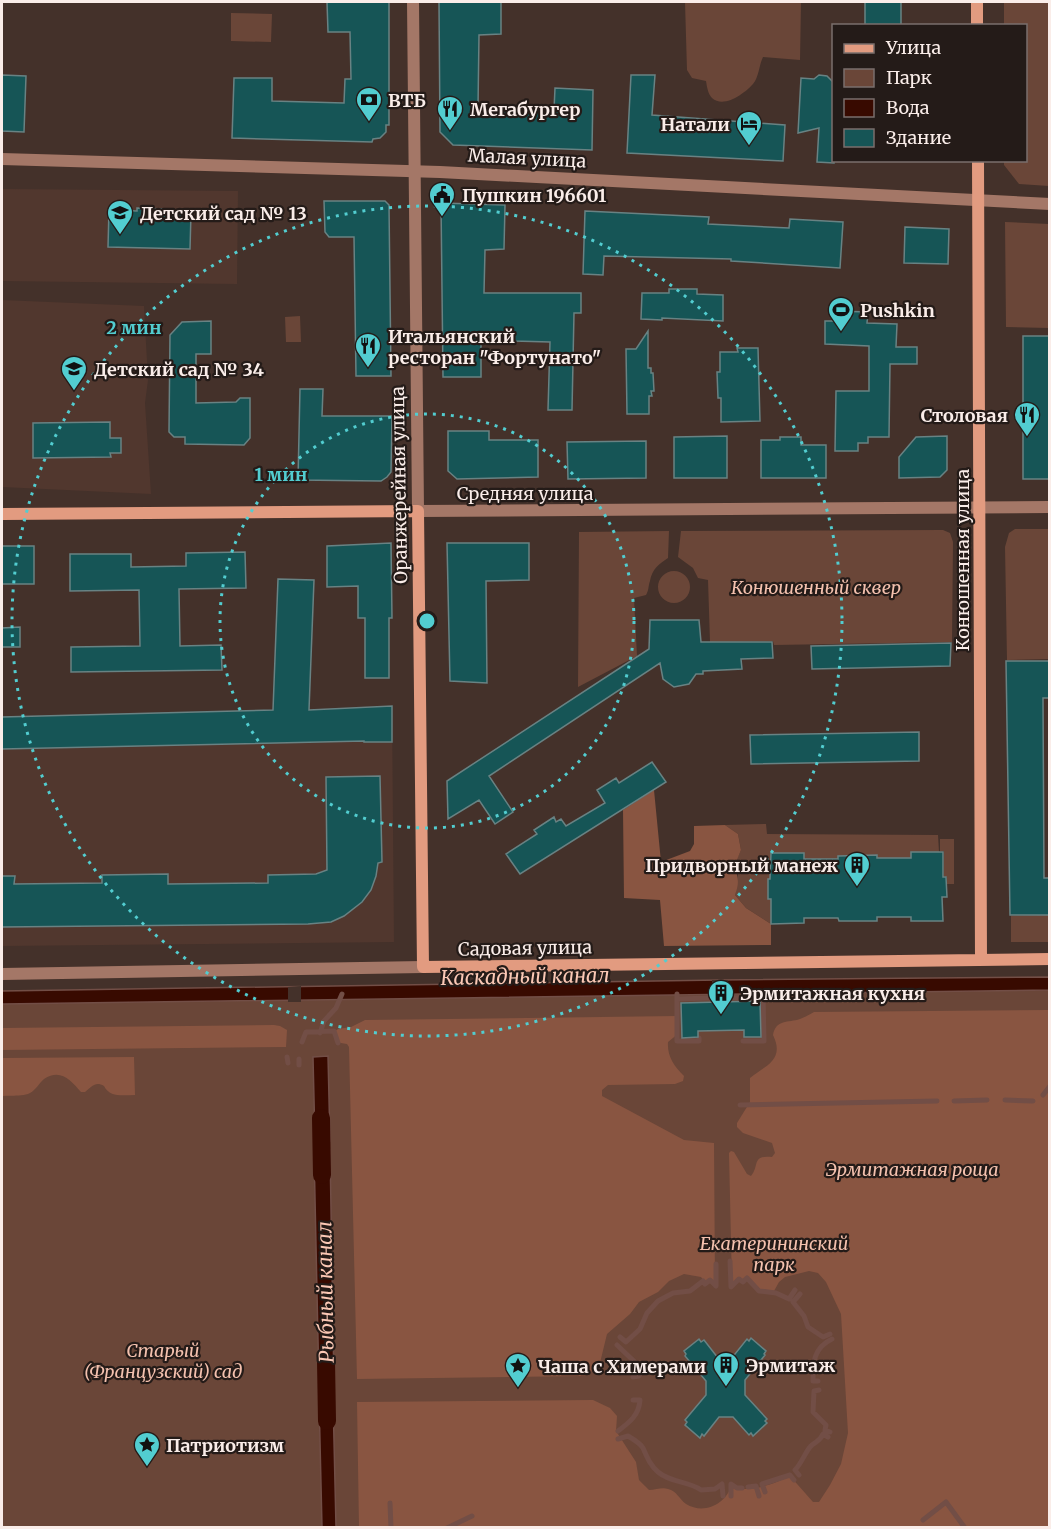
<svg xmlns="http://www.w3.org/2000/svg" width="1051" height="1529" font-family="Merriweather,serif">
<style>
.built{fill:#51372e}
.green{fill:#6a4638}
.forest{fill:#895541}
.water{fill:#380a00;stroke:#724e46;stroke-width:1.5}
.pier{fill:#44312a}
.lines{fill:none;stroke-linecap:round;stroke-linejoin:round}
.stream{stroke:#724e46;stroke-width:5}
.canal{stroke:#380a00;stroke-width:18}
.building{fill:#165556;stroke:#688283;stroke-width:1.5}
.minor{stroke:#a47767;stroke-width:12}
.tertiary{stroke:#a47767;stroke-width:12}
.secondary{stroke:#e29b80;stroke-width:12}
.ring{fill:none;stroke:#52cdd0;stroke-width:3;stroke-dasharray:3 6}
.labels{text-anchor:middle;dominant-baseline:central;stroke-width:4.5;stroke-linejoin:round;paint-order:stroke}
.poi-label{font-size:18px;font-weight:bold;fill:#faede9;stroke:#241b18;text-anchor:start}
.street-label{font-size:18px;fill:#faede9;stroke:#241b18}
.park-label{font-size:18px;font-style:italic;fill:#f4c1ae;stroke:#241b18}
.water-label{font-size:20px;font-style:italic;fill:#fbc8b5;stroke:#241b18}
.centre{fill:#52cdd0;stroke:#241b18;stroke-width:3}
.ring-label{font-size:18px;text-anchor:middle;font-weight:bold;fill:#52cdd0;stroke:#241b18;stroke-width:4.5;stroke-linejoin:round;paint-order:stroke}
</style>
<rect width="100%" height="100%" fill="#44312a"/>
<path class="built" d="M2,189L238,191L237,284L2,281Z
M2,300L144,306L148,380L145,403L151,494L2,487Z
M392,706L394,942L2,946V717L271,710L318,720V709Z"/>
<path class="green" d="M685,2H801L800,60L763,57C759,65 759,77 753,84C745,93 724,109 712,98C708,94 707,87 706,81L692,78L687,70Z
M1004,2H1049V186L1019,184L1004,165V161L1026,160V26L1004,25Z
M231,13L272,14L271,42L231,41Z
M1005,222L1049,224V328L1006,327Z
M300,316L301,342H286L285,317Z
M1015,529H1049V659L1007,660L1005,547L1009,533Z
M943,530L950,533L953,542L952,642L774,645L773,641L710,642L708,580L698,578L693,568L678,557L681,531Z
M669,531L668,558C659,564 652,569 650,581C648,587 649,590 646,595L634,598L637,656L578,687L579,532Z
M658 587a16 16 0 1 1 32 0a16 16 0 1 1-32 0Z
M766,824L767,834L938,835L939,852H911V858H877L876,855L838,856V859H804L803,853H771L770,879H768V899H771V924L746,908L735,895L738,874L733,867L741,850L738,834L725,825Z
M940,839H954V884H947V877L944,876V851H940Z
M1049,915V942H1011V916Z
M1049,977V1527H2V991L720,980Z"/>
<path class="forest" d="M654,790L661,862L690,851L694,844V826L725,825L738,834L741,850L734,867C739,878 739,884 735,895L746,908L771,924V945L664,946L660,900L624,898L623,810Z
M1049,1010V1527H359L357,1402L593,1400L610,1408L617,1416L616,1431L636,1462L639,1480L649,1490C656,1490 662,1487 668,1489C677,1491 679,1499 686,1504C704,1515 726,1504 731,1486C746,1494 775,1484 790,1476L813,1502H819L830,1485L841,1464L848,1433L841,1314L826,1282L818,1273L809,1271L785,1277L779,1282L774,1291L760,1289L747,1277L743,1281L739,1278L732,1285L729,1153L731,1151L734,1152L747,1174L751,1176C760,1165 751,1155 772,1157L775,1153L772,1143L743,1133L737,1127V1123L750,1102V1078C766,1065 785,1060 773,1035C776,1019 788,1023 800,1019C805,1017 809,1015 814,1012Z
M678,1016L679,1033L668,1042C667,1056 674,1066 684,1076L683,1081L675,1084L608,1085L602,1090V1096L684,1140L714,1143L715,1285L710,1279L706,1283L701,1277L684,1274L669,1281L658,1292L639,1302L630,1314L607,1334L599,1367L583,1376L357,1379L349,1047L347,1044L335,1042L334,1032L338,1029L351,1027L365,1020Z
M274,1025L280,1026L287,1030L286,1047L2,1050V1028Z
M134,1057L135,1095C123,1095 110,1098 104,1086C95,1081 92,1087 85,1092H81C71,1081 61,1068 44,1079C39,1083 36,1090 30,1093C22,1097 11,1095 2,1096V1058Z"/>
<path class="water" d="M1050,977L1049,990L2,1004V991L720,980Z
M328,1056L330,1141H315L313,1057Z
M330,1150L334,1385L319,1386L314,1151Z
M319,1398H333L336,1527H322Z"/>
<path class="pier" d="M712,980H728V996L712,997Z
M301,986V1002H288V987Z"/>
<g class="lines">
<path class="stream" d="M677,994V1041H699V1038
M730,998L763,997
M677,999L711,998
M320,1033L324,1021L336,1008L342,994
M743,1041H764L763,993
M302,1042L306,1032L334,1031L338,1043
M287,1057L288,1063
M299,1059V1065
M1043,1095L1050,1086
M1005,1100L1033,1101
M954,1101L987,1100
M740,1105L937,1101
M730,1261L731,1287L739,1279L743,1282L747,1278L759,1291L776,1293L789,1299L795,1290
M800,1294L793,1302L804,1316L808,1327L823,1337L830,1334
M620,1337L626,1342L640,1329L647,1313L658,1301L673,1293L690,1291L703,1281L705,1284L710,1280L716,1286V1264
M617,1345L640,1367L639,1376L633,1377
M818,1381H813C813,1363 813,1348 832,1339
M819,1390L814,1391L813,1412L826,1425L825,1430L830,1432
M618,1431C630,1422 639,1415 640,1400H633
M618,1439L628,1436C633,1439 640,1443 643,1448C647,1457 650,1465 658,1472C671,1483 688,1481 701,1490L715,1489L722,1484L723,1496
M799,1475L795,1470C802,1463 806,1450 812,1445C817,1441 820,1441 823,1434L828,1437
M748,1487L756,1486L759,1496
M765,1492L762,1484L790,1475L794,1480
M731,1496V1484L737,1488H742
M390,1503L391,1528
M923,1520L946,1502L965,1528
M447,1528L472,1516"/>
<path class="canal" d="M321,1118L322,1175
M326,1361L327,1421"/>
</g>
<path class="building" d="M327,2H389V125H386V132L380,138L373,139L372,142L232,138L234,78H272V101L344,103L345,79H351L350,32H328Z
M439,2H501V34L479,35L478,108L554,110L555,88L593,90L592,150L453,145L440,132Z
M865,2H901V26H865Z
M2,75L26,76L24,132L2,131Z
M631,75H655L652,115L785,125L783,161L627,153Z
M819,75L827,76L834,83V163L817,162L819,128L798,133L801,78L814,79Z
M324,201H385L389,205L391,376H356L354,237H329L325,232Z
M441,203L505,205L504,249L485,250L484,293H581V313H574L572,410H548L550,342L514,341V338L481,337V377H443Z
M137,208L164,209V212L191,213L190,249L108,247L109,210L137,211Z
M585,211L709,217L708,224L789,228L790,219L843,222L840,268L731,261V259L604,256L603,275L583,274Z
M905,227L949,229L948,264L904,263Z
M669,289H697V294L723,295V321L662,318V320L641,319L642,293H669Z
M836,311L868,312L867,323L897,324L896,347H917V364H890L889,437H868V443H858V451H835L836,391H869V346L825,344V321H836Z
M211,321V354H196V403L236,402L240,398H250V438L244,445L185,444V437H174L169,432L170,335L182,322Z
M648,331V368H651V373H653L654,391H651L652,396H649V414H627L626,349H636Z
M1023,336H1050V479H1023Z
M737,348H758L760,421L721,422V398H718L717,372H720V352H738Z
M300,389H323L322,416H392L391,472L387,477L381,481L298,480Z
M110,422V438H121V453H110L111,457L33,458V423Z
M448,431H489V440H538V477L457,479L448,471Z
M727,436V478H674V437Z
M947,436V470L940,477L899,478V457L916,437Z
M780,437H801V445H826V478H761V440H780Z
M646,441V478L568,479L567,442Z
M391,543L392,618H389V678H365V618H358V586L327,587V546Z
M447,543H529V580L486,581L487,683L450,681Z
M2,546H34V584H2Z
M245,552L246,588L179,589L180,646L221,645L222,670L71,672V647L140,646L139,590L70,591V554H131V567L186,566V553Z
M278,579L314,580L309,710L392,706V742H364V741L2,749V717L273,710Z
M650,620H699L701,642H772L773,658L741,659L742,669L703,671V674H696L689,684L674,687L663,679L660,663L489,776L513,812L495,824L479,800L448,819L447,781L649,649Z
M20,627V647H2V628Z
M951,643L950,666L812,669L811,646Z
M1006,661H1050V698H1043L1044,878H1050V915H1010Z
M919,732V761L751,764L750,735Z
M652,762L666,782L520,874L506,854L537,834L534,830L554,817L556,822L561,819L566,826L605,803L597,790L616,778L619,783Z
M380,776L382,862L378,863L376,876L371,890L362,902L344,916L331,922L308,924L2,927V876H15L14,884L102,883V875L168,874V884L268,883V875L316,874L327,870L326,777Z
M911,852H943V877H946L947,897H942L943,921H911V917H877V921H839L838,918H804V923L771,924V899H768V879H770L771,853H804V859H838V856L877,855V858H911Z
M760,1001L761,1037H744V1030L698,1031V1037L682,1038L681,1003Z
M751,1338L766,1351L764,1354L765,1355L745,1380V1395L767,1419L765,1421L767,1423L753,1436L751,1433L749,1435L733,1417H719L704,1436L702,1434L700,1438L685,1425L687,1422L685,1420L706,1395V1381L685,1356L686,1354L684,1351L699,1339L701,1342L704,1340L718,1358L731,1359L747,1339L749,1341Z"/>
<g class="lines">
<path class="minor" d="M2,159L440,172L1050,204
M418,511L1050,507
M2,974L423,967"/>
<path class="tertiary" d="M413,2L418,511"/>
<path class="secondary" d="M977,2V26
M978,160L981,959
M2,514L418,511L423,967L1050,959"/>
</g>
<g class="ring">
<circle cx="427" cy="621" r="207"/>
<circle cx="427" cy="621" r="415"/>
</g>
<defs>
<symbol id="bank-pin" viewBox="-11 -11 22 30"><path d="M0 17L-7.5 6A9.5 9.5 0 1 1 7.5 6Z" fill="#52cdd0" stroke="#241b18"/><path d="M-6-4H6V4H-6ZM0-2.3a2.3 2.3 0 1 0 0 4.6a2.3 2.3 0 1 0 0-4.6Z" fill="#111"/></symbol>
<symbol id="restaurant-pin" viewBox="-11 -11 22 30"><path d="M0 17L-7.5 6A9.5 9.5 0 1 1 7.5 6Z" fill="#52cdd0" stroke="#241b18"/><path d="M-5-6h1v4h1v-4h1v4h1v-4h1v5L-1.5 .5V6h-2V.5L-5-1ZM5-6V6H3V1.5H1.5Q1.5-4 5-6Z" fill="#111"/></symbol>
<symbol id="hotel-pin" viewBox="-11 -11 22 30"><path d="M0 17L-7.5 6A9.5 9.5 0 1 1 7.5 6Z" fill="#52cdd0" stroke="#241b18"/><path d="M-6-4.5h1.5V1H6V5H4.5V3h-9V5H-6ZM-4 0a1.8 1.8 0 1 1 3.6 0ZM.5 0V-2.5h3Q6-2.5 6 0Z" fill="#111"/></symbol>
<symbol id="civic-pin" viewBox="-11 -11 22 30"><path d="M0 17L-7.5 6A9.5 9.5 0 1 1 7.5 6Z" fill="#52cdd0" stroke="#241b18"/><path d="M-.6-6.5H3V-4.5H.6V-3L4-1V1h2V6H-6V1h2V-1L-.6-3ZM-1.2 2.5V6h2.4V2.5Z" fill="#111"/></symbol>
<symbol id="school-pin" viewBox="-11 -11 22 30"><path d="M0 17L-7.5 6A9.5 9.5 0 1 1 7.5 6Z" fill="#52cdd0" stroke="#241b18"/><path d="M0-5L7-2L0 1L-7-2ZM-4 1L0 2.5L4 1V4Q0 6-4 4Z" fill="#111"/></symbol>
<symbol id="stadium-pin" viewBox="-11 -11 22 30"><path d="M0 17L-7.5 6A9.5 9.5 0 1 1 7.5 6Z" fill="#52cdd0" stroke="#241b18"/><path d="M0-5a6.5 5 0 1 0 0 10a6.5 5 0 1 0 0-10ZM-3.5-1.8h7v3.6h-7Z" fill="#111"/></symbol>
<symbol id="building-pin" viewBox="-11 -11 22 30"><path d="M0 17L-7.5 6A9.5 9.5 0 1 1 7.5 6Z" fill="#52cdd0" stroke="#241b18"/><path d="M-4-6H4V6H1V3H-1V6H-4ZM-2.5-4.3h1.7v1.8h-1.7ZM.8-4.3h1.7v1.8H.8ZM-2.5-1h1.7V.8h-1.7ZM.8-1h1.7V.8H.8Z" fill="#111"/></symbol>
<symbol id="sight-pin" viewBox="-11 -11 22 30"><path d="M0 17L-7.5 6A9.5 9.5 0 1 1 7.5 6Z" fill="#52cdd0" stroke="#241b18"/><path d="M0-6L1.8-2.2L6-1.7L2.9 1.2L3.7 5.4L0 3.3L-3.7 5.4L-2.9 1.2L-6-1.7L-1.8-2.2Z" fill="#111"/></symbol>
</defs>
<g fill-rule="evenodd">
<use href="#bank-pin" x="354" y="85" width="30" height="40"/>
<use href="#restaurant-pin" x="435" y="94" width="30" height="40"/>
<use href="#hotel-pin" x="734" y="109" width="30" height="40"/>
<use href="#civic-pin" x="427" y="180" width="30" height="40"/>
<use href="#school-pin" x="105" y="198" width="30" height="40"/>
<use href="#stadium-pin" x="826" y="295" width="30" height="40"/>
<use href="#restaurant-pin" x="353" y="331" width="30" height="40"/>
<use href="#school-pin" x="59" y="354" width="30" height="40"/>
<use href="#restaurant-pin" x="1012" y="400" width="30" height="40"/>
<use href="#building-pin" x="842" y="850" width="30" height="40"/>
<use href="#building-pin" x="706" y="978" width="30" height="40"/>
<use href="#building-pin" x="711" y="1350" width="30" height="40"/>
<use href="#sight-pin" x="503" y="1351" width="30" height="40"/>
<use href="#sight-pin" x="132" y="1430" width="30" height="40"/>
</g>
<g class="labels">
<g class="poi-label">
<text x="388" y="100">ВТБ</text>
<text x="470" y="109">Мегабургер</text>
<text x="730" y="124" text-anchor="end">Натали</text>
<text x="462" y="195">Пушкин 196601</text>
<text x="140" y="213">Детский сад № 13</text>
<text x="860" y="310">Pushkin</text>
<text x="388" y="336">Итальянский<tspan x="388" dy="21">ресторан "Фортунато"</tspan></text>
<text x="94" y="369">Детский сад № 34</text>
<text x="1008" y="415" text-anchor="end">Столовая</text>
<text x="838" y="865" text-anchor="end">Придворный манеж</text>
<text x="740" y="993">Эрмитажная кухня</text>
<text x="746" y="1365">Эрмитаж</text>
<text x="538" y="1366">Чаша с Химерами</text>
<text x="166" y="1445">Патриотизм</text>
</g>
<g class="street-label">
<text transform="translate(527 158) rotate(3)">Малая улица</text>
<text transform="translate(399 485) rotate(-91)">Оранжерейная улица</text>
<text x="525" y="493">Средняя улица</text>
<text transform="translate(962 560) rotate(-90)">Конюшенная улица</text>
<text transform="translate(525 948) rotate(-1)">Садовая улица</text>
</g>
<g class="park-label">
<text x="816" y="587">Конюшенный сквер</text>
<text x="912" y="1169">Эрмитажная роща</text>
<text x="774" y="1243">Екатерининский<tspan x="774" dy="21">парк</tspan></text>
<text x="163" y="1350">Старый<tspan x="163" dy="21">(Французский) сад</tspan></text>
</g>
<g class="water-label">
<text transform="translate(525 976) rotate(-1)">Каскадный канал</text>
<text transform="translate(325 1292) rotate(-91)">Рыбный канал</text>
</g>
</g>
<circle cx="427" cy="621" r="9" class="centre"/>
<g class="ring-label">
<text x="134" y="334">2 мин</text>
<text x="281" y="481">1 мин</text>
</g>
<rect width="1051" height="1529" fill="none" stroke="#faede9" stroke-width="6"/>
<rect x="832" y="24" width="195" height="138" fill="#241b18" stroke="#7a6f6c" stroke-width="1.5"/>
<rect x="844" y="44" width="30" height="9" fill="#e29b80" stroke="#7a6f6c" stroke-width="1.5"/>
<text x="886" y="54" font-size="18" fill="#faede9">Улица</text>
<rect x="844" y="69" width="30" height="18" fill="#6a4638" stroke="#7a6f6c" stroke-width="1.5"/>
<text x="886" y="84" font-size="18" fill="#faede9">Парк</text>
<rect x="844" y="99" width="30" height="18" fill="#380a00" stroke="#7a6f6c" stroke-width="1.5"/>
<text x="886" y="114" font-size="18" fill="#faede9">Вода</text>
<rect x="844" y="129" width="30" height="18" fill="#165556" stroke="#7a6f6c" stroke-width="1.5"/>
<text x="886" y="144" font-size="18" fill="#faede9">Здание</text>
</svg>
